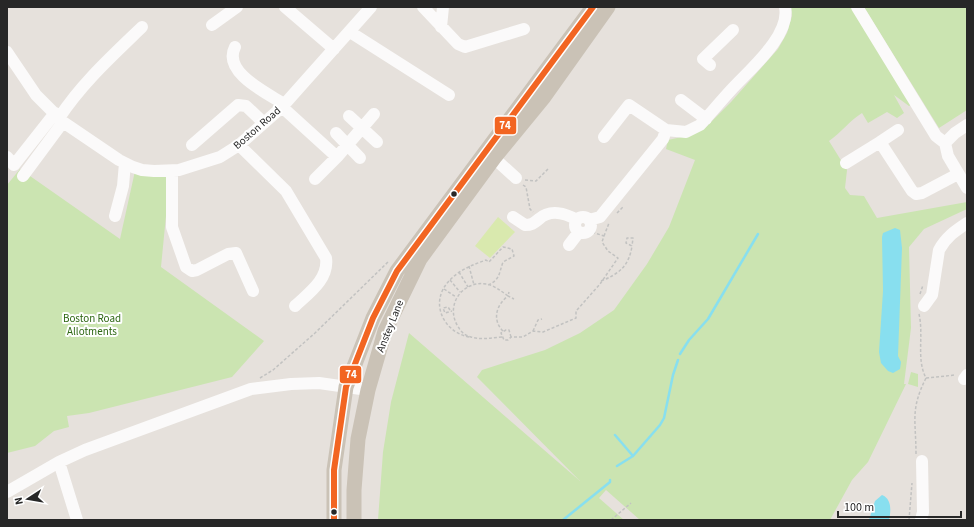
<svg xmlns="http://www.w3.org/2000/svg" width="974" height="527" font-family="'Source Sans 3',sans-serif">
<style>
.green{fill:#cbe4b1}
.pitch{fill:#d9e9ae}
.water{fill:#88dfef}
.lines{fill:none;stroke-linecap:round;stroke-linejoin:round}
.stream{stroke:#88dfef;stroke-width:2.5}
.path{stroke:#c2c2c1;stroke-width:1.5;stroke-dasharray:3 2;stroke-linecap:butt}
.minor{stroke:#fbfafa;stroke-width:12}
.major{stroke:#cac2b6;stroke-width:15}
.bus-1-casing{stroke:#fff;stroke-width:9}
.bus-1{stroke:#f26522;stroke-width:6}
.bus-dot{fill:#272727;stroke:#fff;stroke-width:1.5}
.labels{text-anchor:middle;dominant-baseline:central;stroke-width:4;stroke-linejoin:round;paint-order:stroke}
.street-label{font-size:11px;fill:#272727;stroke:#fff}
.park-label{font-size:11px;fill:#2e6714;stroke:#fff}
.line-badge{stroke:#fff;stroke-width:1.5}
.badge-label{font-size:11px;text-anchor:middle;font-weight:bold;fill:#fff}
</style>
<rect width="100%" height="100%" fill="#e6e1dc"/>
<path class="green" d="M791,7H851L913,104L909,106L894,95L904,113L897,118L887,112L868,123L862,113C849,121 842,132 829,141L847,170L845,188L850,195L864,196L877,218L967,202V209L924,229L909,247L911,328L904,384H906L868,462L852,480L830,520H640L606,490L599,498L624,520H378L383,452L391,402L409,333L580,481L477,377L482,370L545,350L580,333L614,310L647,264L669,227L695,160L666,149L668,140L686,136L706,127L731,102L778,49L787,33L792,16Z
M864,7H967V110L939,128Z
M20,169L120,239L135,171L170,175L161,267L264,341L232,377L89,413L67,416L69,427L54,431L35,446L7,453V185Z
M911,372L918,374V387L908,384Z"/>
<path class="pitch" d="M498,217L515,232L490,258L475,246Z"/>
<path class="water" d="M895,228L900,230L902,248L898,356L901,362L900,369L893,373L888,371L881,363L879,352L883,291L882,237L883,233Z
M882,495C892,499 891,511 889,520H869L875,501Z"/>
<g class="lines">
<path class="stream" d="M680,354L689,340L708,319L758,234
M615,435L633,456
M617,466L633,456L660,425L664,418L673,375L678,360
M563,520L610,482V480"/>
<path class="path" d="M525,180L536,181L549,168
M523,185L526,187L530,209L533,212
M617,213L623,207
M604,236L609,223
M469,266L474,285
M459,272L468,287
M450,280L460,292
M601,281C619,274 629,266 632,246L626,243L627,238H633L632,246
M444,289L456,297
M920,294L923,285
M450,310L448,307L443,308L445,313L452,311
M919,314C924,335 916,359 926,378L955,375
M503,331C492,320 496,305 508,296L514,299
M533,331L538,320L542,319
M469,337C443,332 429,302 449,281C459,270 472,265 486,260L489,262L503,247L512,249L514,256L503,262C499,273 500,280 488,285
M502,337C491,338 481,340 471,337C466,336 461,332 459,328C444,307 461,280 487,284C495,286 501,291 508,296L509,292
M511,337L509,330H506L501,333L504,340H508L511,337H523L533,331L543,332L576,318V311L600,284L618,258L608,251L602,242L604,236L589,231
M260,378L273,370L315,333L389,261
M916,454C916,420 910,410 926,378
M611,520L631,503
M909,520L912,483"/>
<path class="minor" d="M285,7L334,49
M423,7L458,44L465,47L524,29
M857,7L936,136L945,143
M212,25L237,7
M441,27L443,7
M350,32L449,95
M235,47C222,72 267,93 284,104
M7,52L36,95L63,122L119,160L133,167L142,170L154,171L179,170L220,157L239,145L282,107L371,7
M710,65L703,59L733,30
M681,100L706,119
M282,107L337,157L374,114
M349,116L377,142
M59,118C82,83 112,56 142,27
M898,130L880,142L912,191L916,194L922,193L958,174
M336,133L360,158
M604,137L629,105L666,130L686,132L700,125C710,114 720,102 731,90C748,71 791,36 785,7
M945,143L948,156L967,188
M945,143L955,133L967,125
M192,145L238,105L246,106L264,123
M239,145L286,191L326,258C329,279 309,293 295,306
M7,157L14,165L55,113
M494,158L516,178
M846,163L880,142
M172,171V227L186,267L192,271L197,270L228,254L236,253L253,291
M23,176L63,122
M315,179L337,157
M115,216L123,186L125,163
M575 225a8 8 0 1 1 16 0a8 8 0 1 1-16 0Z
M513,217L525,225C532,225 534,223 539,219C550,209 565,213 577,220
M589,220L600,217L663,139L666,130
M569,245L579,232
M924,306L932,295L939,250C946,237 955,231 967,223
M964,379L967,375
M59,462L77,520
M7,492L59,462L85,450L251,389L291,384L319,383L368,390
M921,520L923,512L922,461"/>
<path class="major" d="M334,520V470L346,387L373,318L397,271L593,7
M354,520V490L358,439L368,390L385,331L420,259L494,158L544,97L608,7"/>
<defs>
<path id="bus-1" d="M334,520V470L346,387L373,318L397,271L593,7"/>
</defs>
<use href="#bus-1" class="bus-1-casing"/>
<use href="#bus-1" class="bus-1"/>
</g>
<g class="bus-dot">
<circle cx="454" cy="194" r="3.5"/>
<circle cx="334" cy="512" r="3.5"/>
</g>
<g class="labels">
<g class="street-label">
<text transform="translate(257 128) rotate(-41)">Boston Road</text>
<text transform="translate(390 326) rotate(-68)">Anstey Lane</text>
</g>
<g class="park-label">
<text x="92" y="318">Boston Road<tspan x="92" dy="13">Allotments</tspan></text>
</g>
</g>
<g class="line-badge">
<rect x="494" y="116" width="23" height="19" rx="4" fill="#f26522"/>
<rect x="339" y="365" width="23" height="19" rx="4" fill="#f26522"/>
</g>
<g class="badge-label">
<text x="505" y="129">74</text>
<text x="351" y="378">74</text>
</g>
<rect width="974" height="527" fill="none" stroke="#272727" stroke-width="16"/>
<g transform="translate(28 499) rotate(258)" stroke="#ffffff" stroke-width="3" paint-order="stroke">
<path d="M0-3L7 15L0 10L-7 15Z" fill="#272727"/>
<text y="-6" font-size="11" font-weight="bold" text-anchor="middle" fill="#272727">N</text>
</g>
<path d="M838 511v6h123v-6" fill="none" stroke="#272727" stroke-width="2"/>
<text x="844" y="511" font-size="12" fill="#272727" stroke="#ffffff" stroke-width="3" paint-order="stroke">100 m</text>
</svg>
